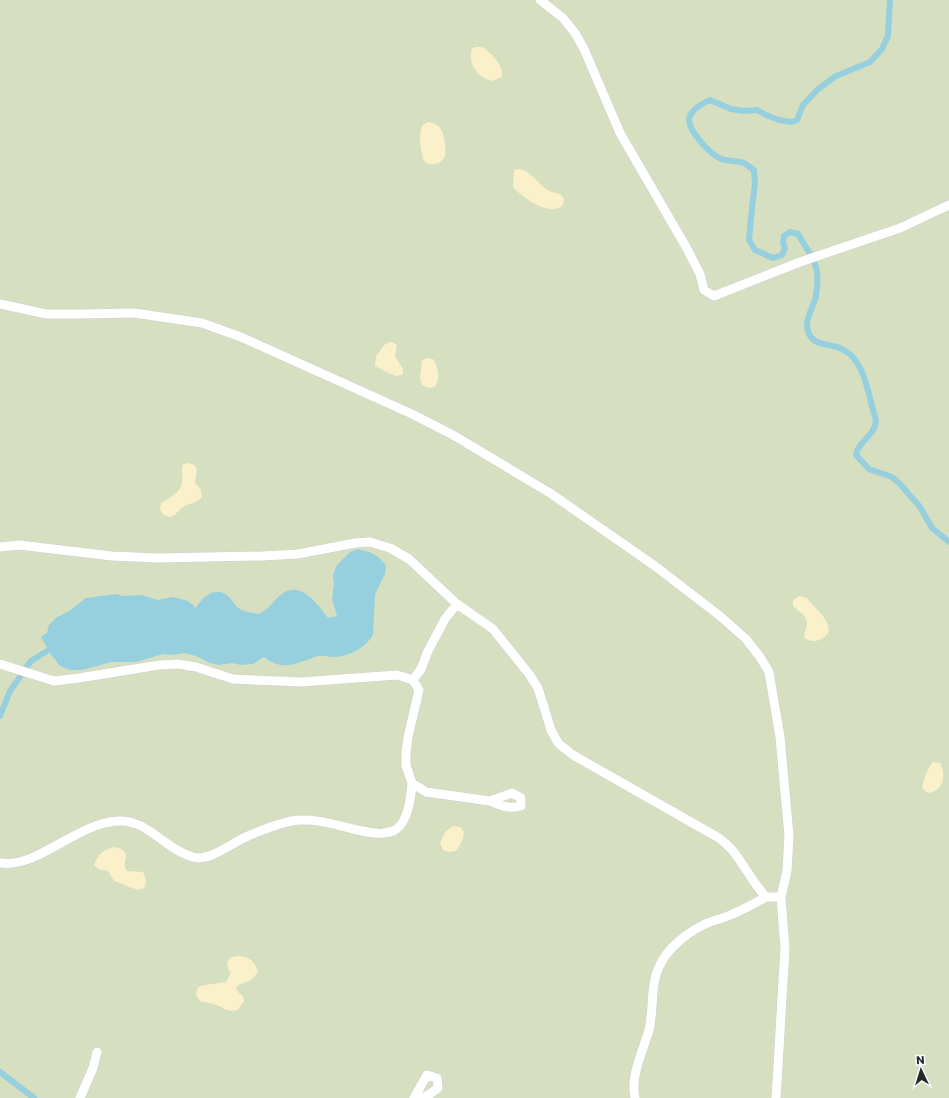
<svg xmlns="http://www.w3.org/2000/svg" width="949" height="1098" font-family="Poppins,sans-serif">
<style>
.green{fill:#d6dfc0}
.sand{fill:#faf0ca}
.water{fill:#96cfde}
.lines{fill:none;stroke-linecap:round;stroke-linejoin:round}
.stream{stroke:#96cfde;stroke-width:6}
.service-casing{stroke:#ced1d4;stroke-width:10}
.service{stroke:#fff;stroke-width:9}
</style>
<rect width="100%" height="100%" fill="#f6fafd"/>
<path class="green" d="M0,0H949V1098H0Z"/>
<path class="sand" d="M475,47H482C491,53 504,65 502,77L492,81C477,78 468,64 472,49Z
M429,122C433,123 437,124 440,128C444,132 447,150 445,156C442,165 427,168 423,159C421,148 415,124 429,122Z
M518,169C531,170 536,182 546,189C550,193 560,192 563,197C565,200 563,203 562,206C549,217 522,197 513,187L514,170Z
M392,342L397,345L395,356L403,369V374L397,376C389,374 383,370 375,366L376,356C383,349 382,343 392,342Z
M427,358L433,359C439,368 440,378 435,387L429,388L422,385L420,377L422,360Z
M189,463L194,465L197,469L195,483L201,490L202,497C197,503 190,503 183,507C178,510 177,515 170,517L164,515L160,510L161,503C168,499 181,492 182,483C183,476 181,471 183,464Z
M800,596L807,598C814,608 844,630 819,640C812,642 809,641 804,637C804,632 807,628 807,624C808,616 798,611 793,606V600Z
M933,762L940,763C947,776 943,791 928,793L922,788C924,779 927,769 933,762Z
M453,826L460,827L464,832C463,840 461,844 456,851L449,852L443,850L440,843L445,832Z
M115,847C136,853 119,861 127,871L143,872C146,878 147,882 144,888L138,890L114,881L108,871L98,869L94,865C98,854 104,849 115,847Z
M238,956C250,957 253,960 258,971C249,987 243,979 236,988L238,992L243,996L244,1001L238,1010C226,1013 223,1006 213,1004C204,1001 201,1004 196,995L198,987L205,985L226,982L231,973L228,969L227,962L231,957Z"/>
<path class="water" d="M358,549C371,552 379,555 386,566L385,574L375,594L373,635C366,647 349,657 334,657C329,657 324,655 319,656C315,656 311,659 307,660C290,666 280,669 264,657L253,664L241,665L232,663L218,665L210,663L196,656L185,653L171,655L163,654L136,662H111L82,670H70L60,666L50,653L41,637L47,633L49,625L57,617L69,611L86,598L116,594L123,596L141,595L158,600L173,597L188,601L196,608C203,596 216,585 229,597C233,601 235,606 240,609C246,612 252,613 259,614C262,612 266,610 269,607C273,603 277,597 282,594C301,580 318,605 328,618L337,616L332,599L334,584L333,575L337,565L350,552Z"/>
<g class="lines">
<path class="stream" d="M890,0L888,36L882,49L870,62L836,76L818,89L803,105L797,120L791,122L779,120L766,115L757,110L744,111L731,109L710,100C685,112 683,121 701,142C706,148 712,154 719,158C727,162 736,160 744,163C747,165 751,168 754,170L755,183L752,208L749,240L755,250L773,258L782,255L785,248L783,243L784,236L790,232L798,234C804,245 816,260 817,272C818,279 817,289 816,296C813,309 801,324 811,337C817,346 833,344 842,349C866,360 868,397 876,420C876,435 858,441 856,455L869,469L892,477L900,484L920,507L932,528L949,542
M0,716L10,691L31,661L47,651
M0,1072L34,1098"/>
<defs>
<path id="service" d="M540,0L563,18L575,33L584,49L620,133L686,247L700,274L704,290L714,296L800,262L900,228L949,205
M0,304L46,314H78L134,313L202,323L241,337L412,414L453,435L550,493L655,566L720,616L746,639L760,657L769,672L780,737L789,836L787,871L781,897L785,949L776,1098
M0,547L19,545L112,556L158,558L262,556L298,554L355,543L370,542L390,548L409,559L457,604L493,629L529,674L538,688L551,730L558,743L573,755L719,838C724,842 729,846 733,851C745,866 753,883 766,897H781
M0,664L54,681L79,678L159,665L178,664L196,667L233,679L301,682L397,675L413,680L421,669L428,651L445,619L457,604
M413,680L419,690L408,737L406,753V766L412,783L426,792L490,801L512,793L521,798V806C509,809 501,806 490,801
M0,863C37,869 76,823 118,821C148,819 165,850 193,857C210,862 233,842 248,836C262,830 277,824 291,821C312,817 337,825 357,830C369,832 381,836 393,831C408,825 411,797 412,783
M80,1098L93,1068L97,1052
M414,1098L427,1075L437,1078L438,1088L427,1096L420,1098
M635,1098C630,1076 643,1051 649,1030C654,1010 650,986 659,967C667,948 687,933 705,924C712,921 720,919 728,916C741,911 754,904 766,897"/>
</defs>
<use href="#service" class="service-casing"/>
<use href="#service" class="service"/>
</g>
<g transform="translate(921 1070) rotate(356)" stroke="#f6fafd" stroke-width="3" paint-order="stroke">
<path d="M0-3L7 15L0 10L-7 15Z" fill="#262728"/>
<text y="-6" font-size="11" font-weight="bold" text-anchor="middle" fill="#262728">N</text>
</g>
</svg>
